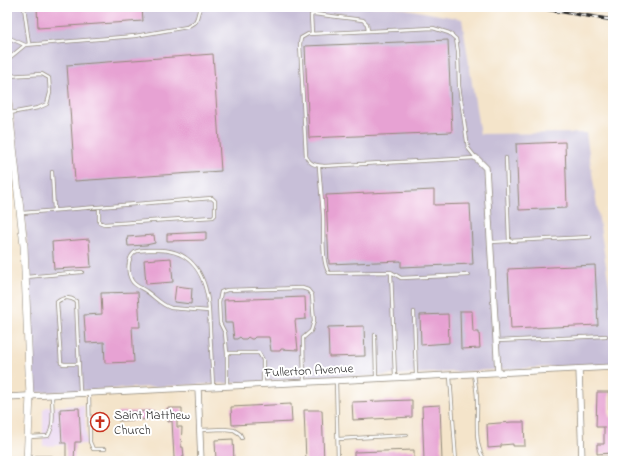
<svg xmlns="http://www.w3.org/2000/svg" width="620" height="468" font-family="'Indie Flower',sans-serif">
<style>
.built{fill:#e7d2ef}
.industrial{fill:#c8bfd8}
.building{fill:#e7a2d3}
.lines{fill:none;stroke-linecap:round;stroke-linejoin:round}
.service-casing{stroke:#90887a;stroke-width:4}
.minor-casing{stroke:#90887a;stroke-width:7}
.tertiary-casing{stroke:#90887a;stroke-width:8}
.service{stroke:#fff;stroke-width:2.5}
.minor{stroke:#fff;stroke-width:5.5}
.tertiary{stroke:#fff;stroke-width:7}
.rail-casing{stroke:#2b2b2b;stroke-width:3.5}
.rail{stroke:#fff;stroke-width:2;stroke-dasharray:6;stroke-linecap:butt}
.labels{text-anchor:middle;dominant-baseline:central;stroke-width:4;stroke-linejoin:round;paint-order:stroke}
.street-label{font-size:13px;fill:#2b2b2b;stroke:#fff}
.poi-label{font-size:13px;fill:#2b2b2b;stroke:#fff;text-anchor:start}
</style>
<rect width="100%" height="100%" fill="#fff"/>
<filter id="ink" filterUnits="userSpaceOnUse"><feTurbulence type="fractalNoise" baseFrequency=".025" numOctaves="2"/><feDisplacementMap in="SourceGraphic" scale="8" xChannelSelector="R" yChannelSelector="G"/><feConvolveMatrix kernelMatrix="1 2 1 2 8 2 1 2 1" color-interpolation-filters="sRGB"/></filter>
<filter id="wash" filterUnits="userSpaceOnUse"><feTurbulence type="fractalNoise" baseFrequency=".012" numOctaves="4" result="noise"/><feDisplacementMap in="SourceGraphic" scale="16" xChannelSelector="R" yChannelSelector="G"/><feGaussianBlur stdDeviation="0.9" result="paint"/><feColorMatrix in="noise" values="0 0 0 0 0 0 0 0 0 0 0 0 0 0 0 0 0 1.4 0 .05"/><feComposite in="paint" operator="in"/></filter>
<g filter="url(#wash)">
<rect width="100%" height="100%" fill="#f4e4ca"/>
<path class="built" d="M84,405L87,444L43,446V410L46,407Z"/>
<path class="industrial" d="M7,7H395L462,19L480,134L586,133L613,312V364L33,393L28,253L7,62Z"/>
<g id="blocks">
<path class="building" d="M37,7H142L143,21L38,28Z
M448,40L452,132L309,138L305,46Z
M213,54L221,171L75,181L67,65Z
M565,142L567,208L519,210L516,144Z
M434,190V205L470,204L473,264L401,267V261L329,264L326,195Z
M206,232V240L167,241V234Z
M154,235L155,243L146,245L128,246L127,237Z
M89,239L91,267L54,269L52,242Z
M171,258L173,282L146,284L144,260Z
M595,265L598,325L511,329L508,269Z
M176,286L192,288L191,304L174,302Z
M138,292L140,327H132L134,362L105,363L104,342L86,343L84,315L102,314L101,293Z
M305,297L306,319L295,320L298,350L281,349L280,351H271L269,337H255L253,339H251L248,337L246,339H242L240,337L237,339H234L232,323H225L224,300Z
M460,311H472L473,332H479L480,348L461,349Z
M448,314L449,343L421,345L420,315Z
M364,326L365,356L329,357L328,327Z
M597,392H609V417H613V453L597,454V444H604V427H596Z
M412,400V417L353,420L352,402Z
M291,404L292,422L232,425L231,407Z
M440,405L442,461H424L422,406Z
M79,408L81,442H75L74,461H66V443H62L60,409Z
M167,408H182V415H177V427H182L181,447H183L184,457H182L183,461H176L175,458H174L172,421L168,422Z
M304,410H322L324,461H306Z
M154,411L155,419L118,421L117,412Z
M512,422H524L525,446H513V444L501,445V447L488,448L487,424Z
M233,439L234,461H216L215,440Z
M414,450V461H354V452Z"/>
</g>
</g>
<g filter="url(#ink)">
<use href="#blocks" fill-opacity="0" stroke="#90887a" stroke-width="1"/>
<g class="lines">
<defs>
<path id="service" d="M24,7L29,44
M433,28L449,33L456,39L458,52L459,86L468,148L476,158L324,166C315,165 310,165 306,156L300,44L301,38L308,34Z
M312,34L311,15L314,14L363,20L367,24L368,31
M7,37L25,45L7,60
M25,45L135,36L187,27L195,22L197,18L200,7
M7,76L42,74L49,78L50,93L47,104L38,108L10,113
M506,158L509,241
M319,166C320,182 322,199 323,215C324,230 321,262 329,273L391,272
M7,172L14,171
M52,172L54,210
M22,213L212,198L215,201V215L213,217L104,224L99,222V207
M490,242L590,237
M26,277L82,272
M209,311L171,308C161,305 155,297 146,291C142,288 135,286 132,281C127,273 127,258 135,252C140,249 150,250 156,250C194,249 207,278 209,311L213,386
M414,312L416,376
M375,335L376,378
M496,341L606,336
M227,353L225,333L220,323L219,302L221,292L227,290L302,288L308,290L312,295L314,321L311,331L303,338L304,382
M79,364H64L61,363L57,302C63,297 70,297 76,301L80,392
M474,374C475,383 477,391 477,400C478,417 473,448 486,461
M450,376L456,461
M395,377L391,272L401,278L469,275
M336,381L338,461
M227,386V353H259L263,360V384
M89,393L90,442L93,449H105
M200,430L224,429L234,430L240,434L242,438
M29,437L48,436C55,425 52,408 52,395
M338,439L407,435
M28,457H51
M582,459L613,458
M554,461H564"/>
<path id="minor" d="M476,158L486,168L498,373
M579,369L582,461
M198,388L201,461
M7,397L613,367"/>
<path id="tertiary" d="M7,93L24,246L30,396L27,461"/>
</defs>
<use href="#service" class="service-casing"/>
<use href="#minor" class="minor-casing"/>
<use href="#tertiary" class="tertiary-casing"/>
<use href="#service" class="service"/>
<use href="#minor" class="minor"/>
<use href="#tertiary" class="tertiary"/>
<defs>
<path id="rail" d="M533,7L613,20"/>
</defs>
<use href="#rail" class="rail-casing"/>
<use href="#rail" class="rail"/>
</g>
</g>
<defs>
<symbol id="church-ring" viewBox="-11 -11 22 22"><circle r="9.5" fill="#fff" stroke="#c8321e" stroke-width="1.5"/><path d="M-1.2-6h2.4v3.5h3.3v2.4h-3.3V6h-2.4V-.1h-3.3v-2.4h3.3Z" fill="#c8321e"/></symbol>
</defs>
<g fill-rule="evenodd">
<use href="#church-ring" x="89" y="411" width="22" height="22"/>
</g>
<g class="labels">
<g class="street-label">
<text transform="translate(309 371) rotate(-3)">Fullerton Avenue</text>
</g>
<g class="poi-label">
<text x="114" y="415">Saint Matthew<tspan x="114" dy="15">Church</tspan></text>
</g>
</g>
<rect width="620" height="468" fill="none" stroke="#fff" stroke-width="24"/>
</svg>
